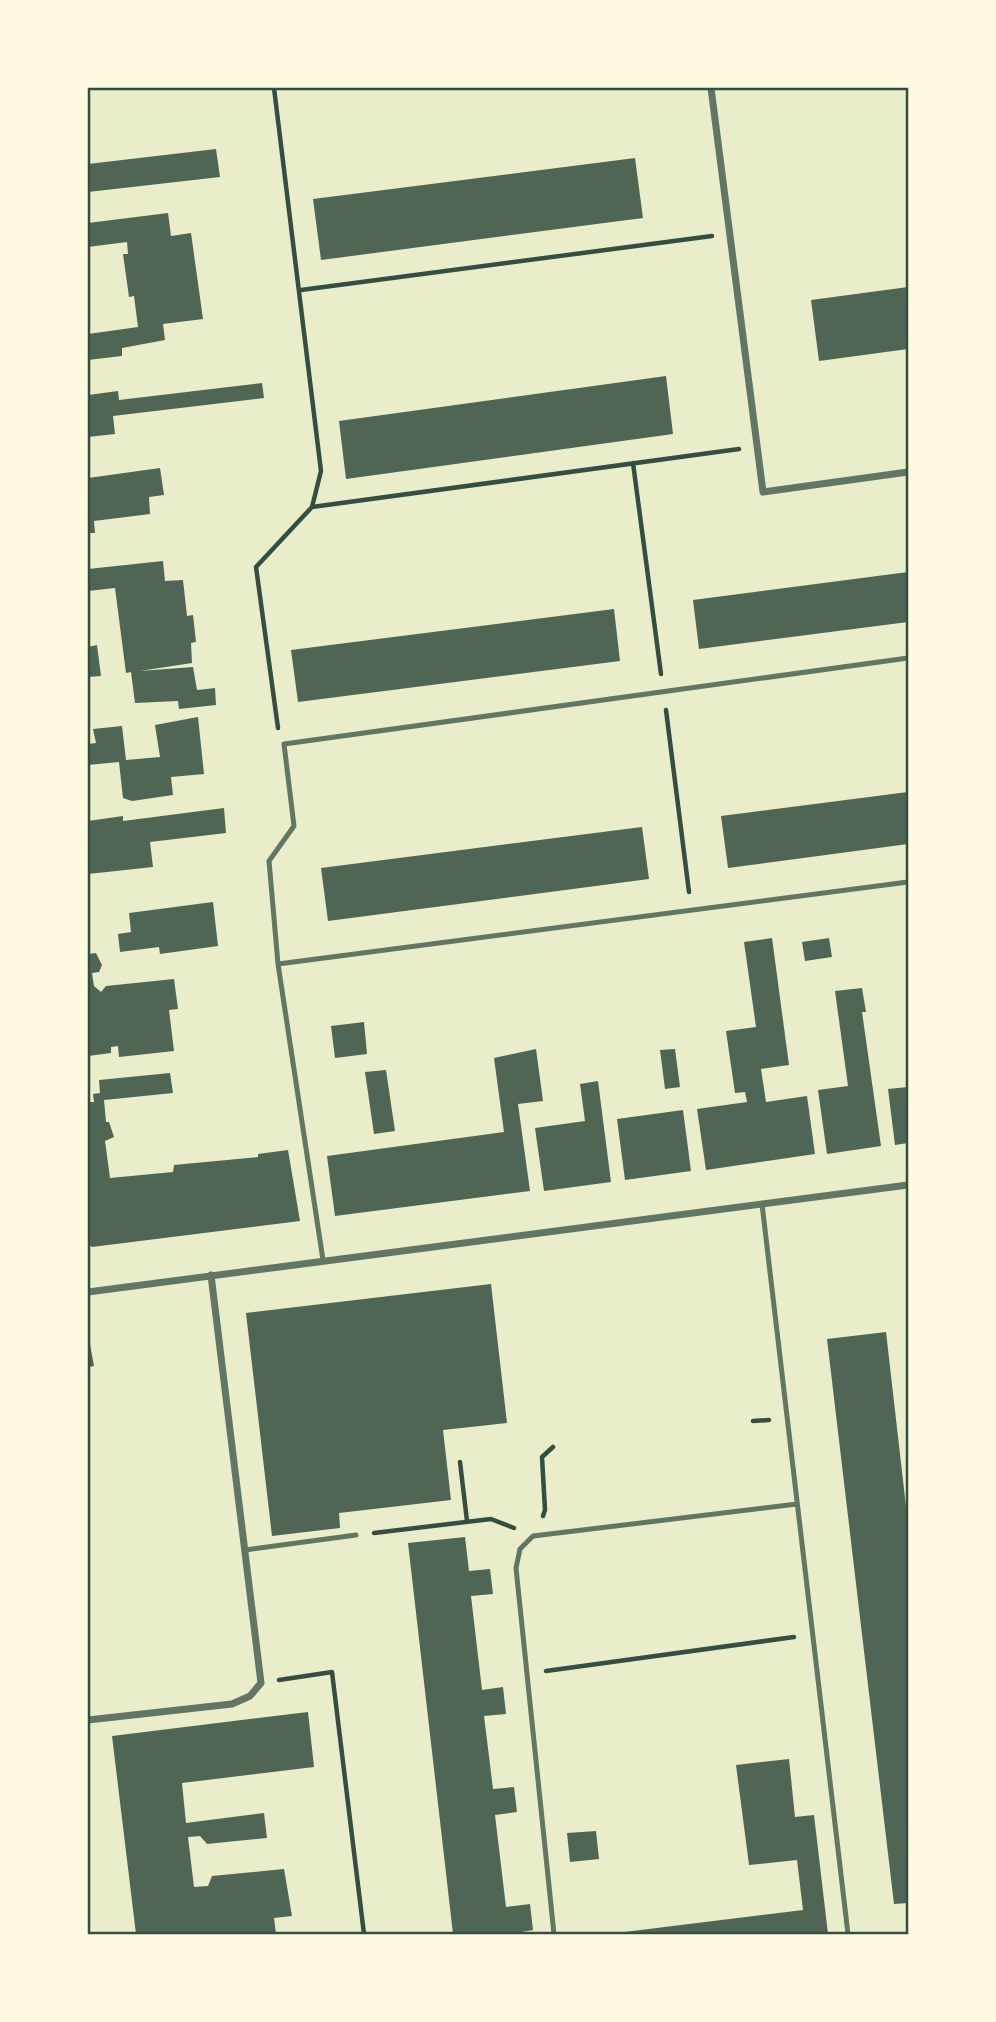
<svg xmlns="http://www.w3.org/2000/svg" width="996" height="2022" font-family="'Noto Sans',sans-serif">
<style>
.building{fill:#4f6655}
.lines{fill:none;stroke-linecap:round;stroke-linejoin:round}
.path{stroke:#344e41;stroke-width:4.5}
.service{stroke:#617663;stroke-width:5}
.minor{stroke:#617663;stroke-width:7}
.neatline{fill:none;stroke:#344e41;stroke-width:2.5}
</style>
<rect width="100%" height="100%" fill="#e9edc9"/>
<path class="building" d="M216,149L220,177L88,192V164Z
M635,158L643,218L321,260L313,199Z
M168,213L171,236L191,233L203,319L163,324L165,340L122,348V356L88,360V334L138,327L134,296L129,297L123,254H128L127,242L88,247V223Z
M908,287V349L819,361L811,300Z
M666,376L673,434L346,479L339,421Z
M262,383L264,398L113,416L115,434L88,437V395L118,391L119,400Z
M160,468L164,495L149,497L150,514L94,521L95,533H88V478Z
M163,561L165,581L183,580L187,616L193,615L196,642L191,643L192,663L140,671L193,667L197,690L215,688L216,705L179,709L178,701L135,703L131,672L126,673L115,588L88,591V569Z
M908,572V622L699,649L693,600Z
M614,609L620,661L298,702L291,650Z
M97,645L101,676L88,677V647Z
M198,717L204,774L171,777L173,795L132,801L123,798L119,762L88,765V744L96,743L93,729L122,726L126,760L160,757L155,725Z
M908,792V844L728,868L721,816Z
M224,808L226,833L150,842L153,867L88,874V821L123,816V821Z
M642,827L649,879L328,921L321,868Z
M213,902L218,946L160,954L159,947L120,952L118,934L131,932L129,913Z
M772,938L789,1065L761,1069L766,1102L807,1096L815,1154L706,1170L697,1109L747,1102L745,1092L735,1093L726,1031L756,1027L744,942Z
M829,938L832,957L805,961L802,942Z
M96,953L102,965L99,972L92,973L94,986L101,992L106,986L174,979L178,1009L169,1010L174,1051L119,1057L118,1046L111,1047V1053L88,1056V954Z
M862,988L866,1012H862L881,1146L827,1154L818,1090L848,1086L835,991Z
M364,1022L367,1054L335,1058L331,1026Z
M536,1049L543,1101L518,1104L530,1191L335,1216L327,1156L504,1132L494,1058Z
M675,1049L680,1087L665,1089L660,1050Z
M386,1070L395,1131L374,1134L365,1072Z
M170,1073L173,1093L104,1100L106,1122H109L114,1137L105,1141L110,1178L173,1172L174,1165L258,1157V1154L288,1150L300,1221L92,1247L88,1244V1102H94L93,1094L100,1093L99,1080Z
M598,1081L611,1182L544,1191L535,1128L585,1121L580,1084Z
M908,1087V1143L895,1145L888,1089Z
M683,1110L691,1171L625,1180L617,1119Z
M491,1284L507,1423L443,1430L451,1500L339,1513L340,1528L272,1536L246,1313Z
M886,1332L908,1524V1903L894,1904L827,1339Z
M88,1333L94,1366L88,1367Z
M465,1537L469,1571L490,1569L493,1594L471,1596L482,1690L503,1687L506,1714L484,1716L493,1789L514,1787L517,1812L495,1815L506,1907L530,1904L533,1930L511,1934H453L408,1543Z
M308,1712L314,1767L182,1783L186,1823L264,1813L267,1838L207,1844L200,1836L188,1837L194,1887L208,1886L212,1876L284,1869L292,1916L274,1918L276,1934H136L112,1736Z
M789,1759L795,1817L814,1815L828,1934H608L803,1910L797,1860L749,1865L736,1765Z
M596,1831L599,1859L570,1862L567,1833Z"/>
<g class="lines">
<path class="path" d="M274,88L321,471L312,507L256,567L278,728
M301,290L712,236
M633,463L661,674
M312,507L739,449
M666,710L689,892
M753,1421L769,1420
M460,1462L467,1521
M543,1516L545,1510L542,1457L553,1447
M374,1533L491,1519L514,1528
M546,1671L794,1637
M279,1680L332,1672L364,1934"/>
<path class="service" d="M278,964L908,882
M762,1204L848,1934
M323,1260L278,964L269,861L294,826L284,744L908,658
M245,1550L356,1535
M554,1934L516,1568L520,1549L533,1536L797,1504"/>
<path class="minor" d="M711,88L763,492L908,472
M88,1292L908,1185
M88,1720L232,1704L250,1696L261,1683L211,1275"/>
</g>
<rect width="996" height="2022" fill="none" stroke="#fefae0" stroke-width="178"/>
<rect x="89" y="89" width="818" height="1844" class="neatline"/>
</svg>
